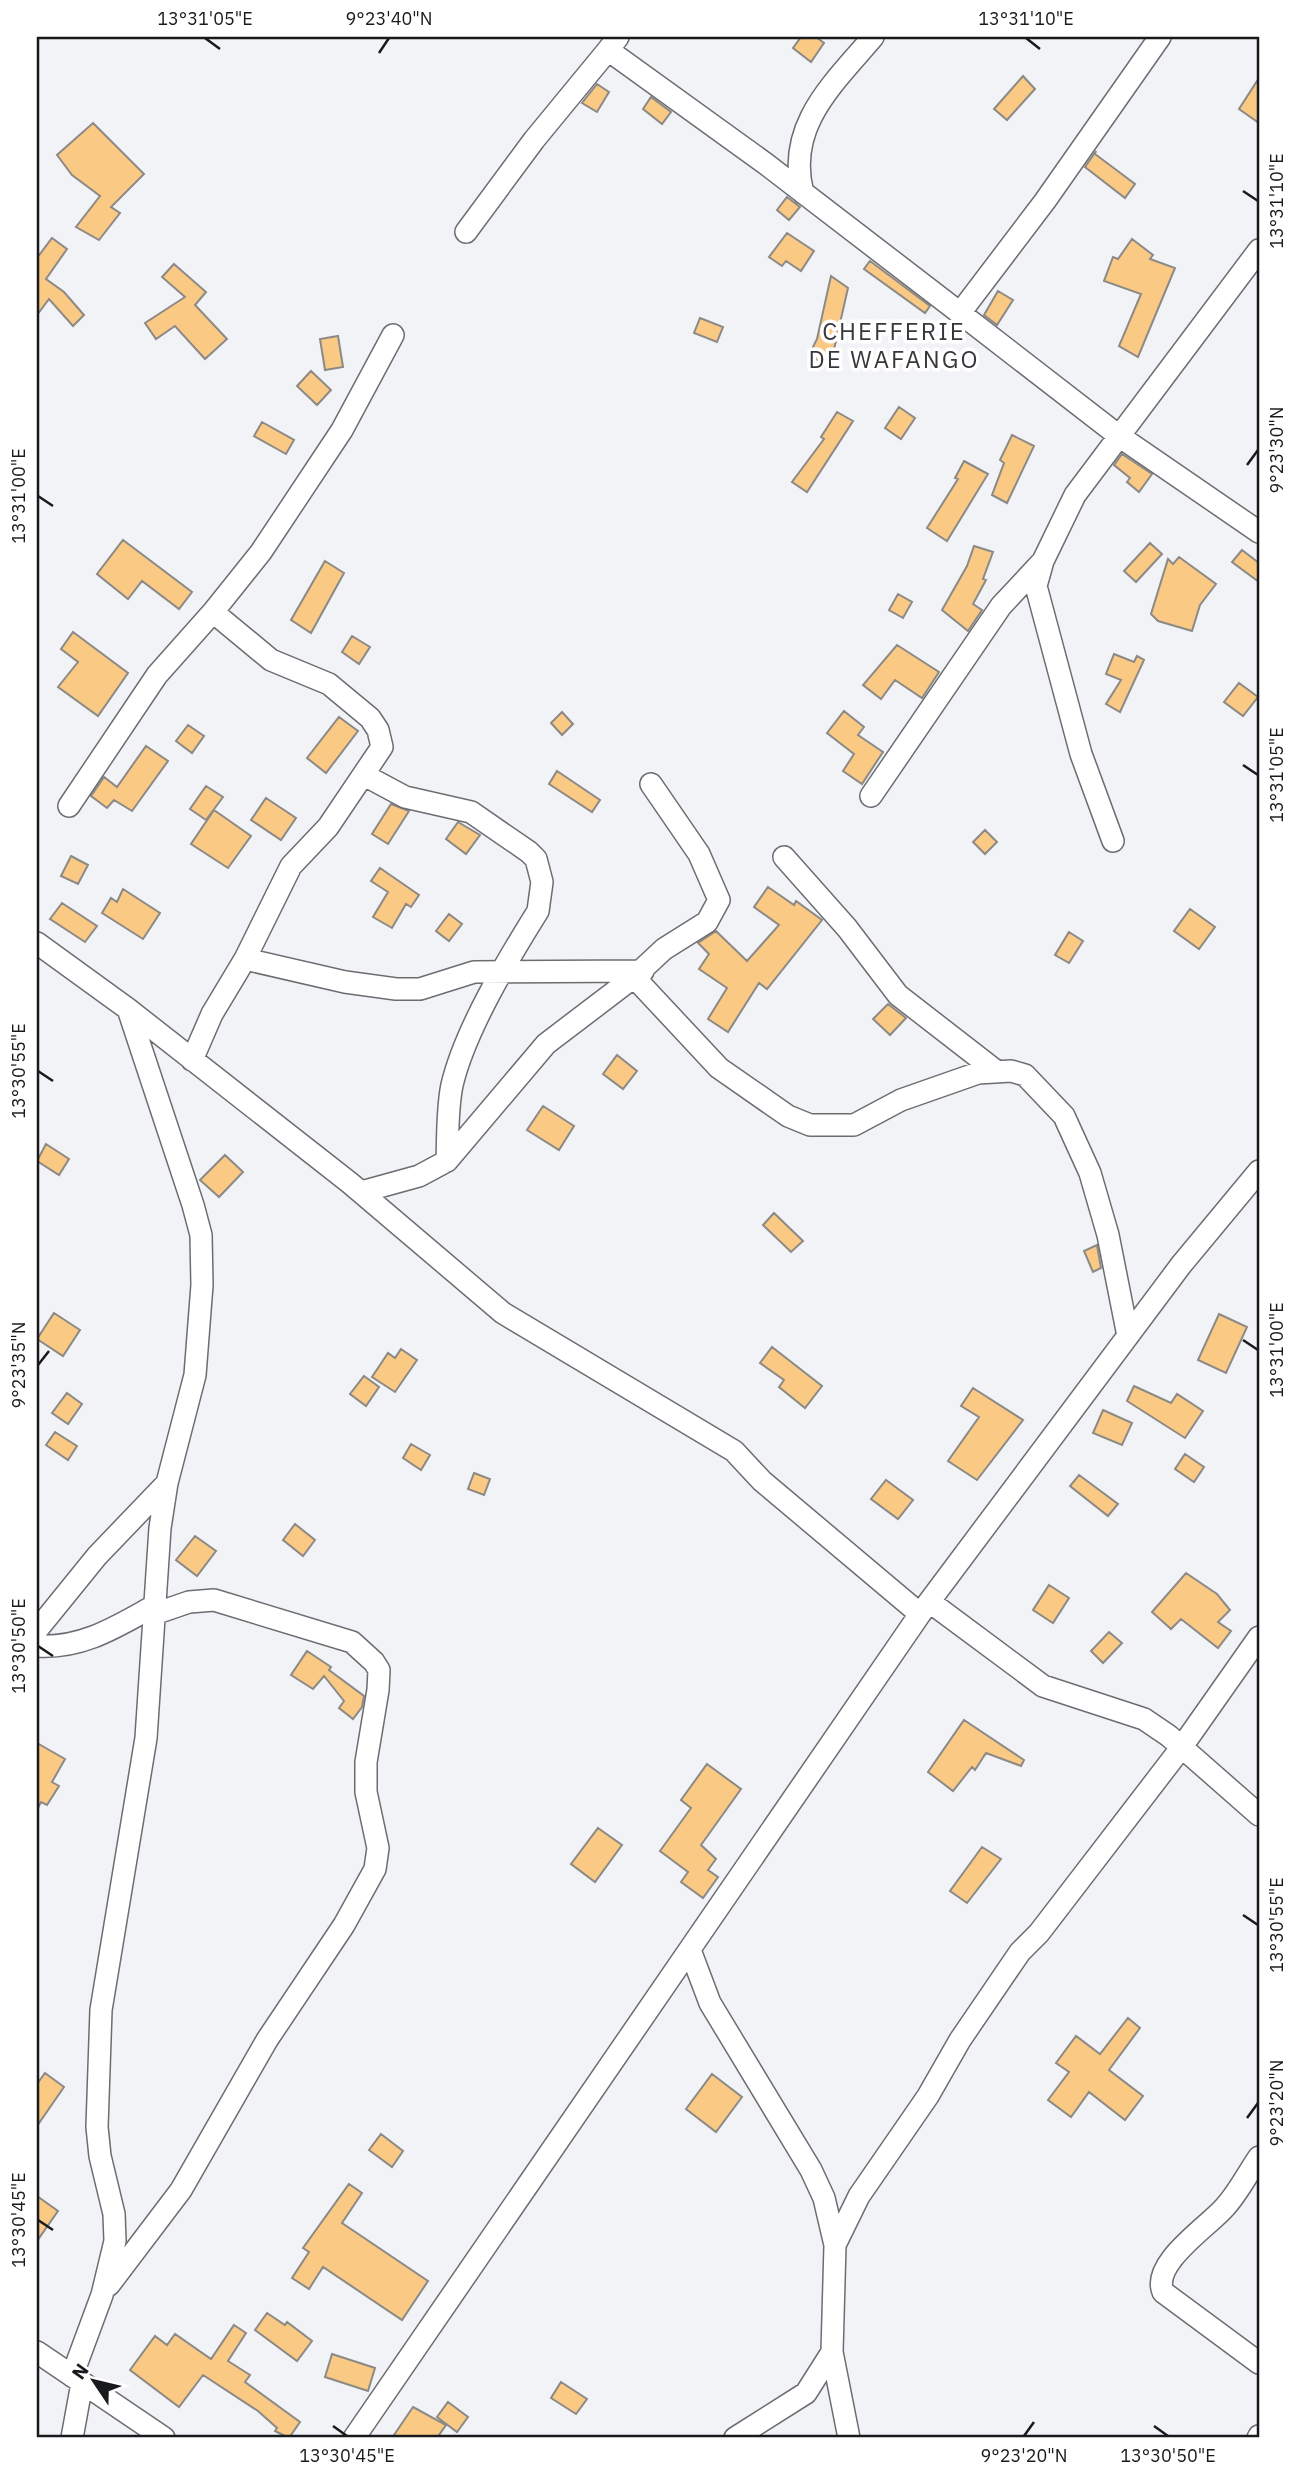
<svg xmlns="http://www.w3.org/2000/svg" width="1296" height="2475" font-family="'IBM Plex Sans',sans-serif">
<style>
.building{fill:#faca84;stroke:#8c8986;stroke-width:2}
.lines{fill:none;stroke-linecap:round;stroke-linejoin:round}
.minor-casing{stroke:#6b6d71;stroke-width:24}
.minor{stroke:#fff;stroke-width:21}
.ticks{fill:none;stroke:#191a1c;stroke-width:2.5}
.labels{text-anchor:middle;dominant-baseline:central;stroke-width:7;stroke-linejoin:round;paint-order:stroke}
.quarter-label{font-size:24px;letter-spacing:2px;fill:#36383b;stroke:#fff}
.neatline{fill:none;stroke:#191a1c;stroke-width:2.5}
.ticks-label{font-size:18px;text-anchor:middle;fill:#191a1c}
</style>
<rect width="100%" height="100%" fill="#f1f3f7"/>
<path class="building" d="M801,37H816L824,43L811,62L793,48Z
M1023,76L1035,89L1007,120L994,109Z
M1259,78V123L1239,109Z
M597,84L609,92L597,112L582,103Z
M651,97L671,112L662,124L643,109Z
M93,123L144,174L111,207L120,213L99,240L76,227L100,196L72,175L57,155Z
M1096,151L1095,154L1135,184L1125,198L1085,167Z
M787,197L800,207L789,220L777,210Z
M787,233L814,251L801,271L786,261L782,266L769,257Z
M52,238L67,249L46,279L64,292L84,315L73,326L49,299L37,315V258Z
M1132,239L1153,255L1150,259L1175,268L1138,357L1119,346L1141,294L1104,281L1113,257L1118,259Z
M870,261L930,306L925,313L864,269Z
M174,264L206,292L195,305L227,339L205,359L175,326L156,339L145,323L185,297L162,277Z
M831,276L848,288L830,367L809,355L817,339Z
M998,291L1013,300L997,325L984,315Z
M700,318L723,327L717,342L694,333Z
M338,336L343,367L325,370L320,339Z
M311,371L331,390L317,405L297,386Z
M899,407L915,418L901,439L885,428Z
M837,412L853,421L807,492L792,482L824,439L821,437Z
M262,422L294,440L286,454L254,436Z
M1012,435L1034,446L1007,503L992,495L1004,463L1000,460Z
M1122,454L1152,474L1139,492L1127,482L1130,478L1114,465Z
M964,461L988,474L947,541L927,528L958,479L955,478Z
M123,540L192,592L179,609L142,581L128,599L97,574Z
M1150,543L1162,554L1136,582L1124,571Z
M974,546L993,552L983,579L986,580L973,604L982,610L968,631L942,610L967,566Z
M1242,550L1259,563V582L1232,562Z
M1179,557L1216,584L1200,605L1192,631L1158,621L1151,614L1168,559L1173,564Z
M325,561L344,573L311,633L291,620Z
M898,594L912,602L903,618L889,610Z
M73,632L128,673L98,716L58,687L78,662L61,649Z
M352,636L370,647L359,664L342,652Z
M897,645L939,672L922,698L895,680L881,699L863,685Z
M1114,654L1134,662L1137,656L1144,660L1120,712L1106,704L1121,680L1106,674Z
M1239,683L1258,697L1243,716L1224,702Z
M844,711L864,727L858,735L883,752L862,784L843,771L854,754L827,733Z
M562,712L573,724L562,735L551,723Z
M339,717L358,731L326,773L307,758Z
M188,725L204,736L192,753L176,741Z
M146,746L168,761L132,811L114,800L107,808L91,796L104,777L117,787Z
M557,771L600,800L592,812L549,784Z
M206,786L223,797L206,820L190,809Z
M266,798L296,818L281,840L251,820Z
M391,804L409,811L388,844L372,834Z
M214,810L251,836L228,868L191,844Z
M458,822L480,835L466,854L446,839Z
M985,830L997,842L985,854L973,842Z
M71,856L88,865L78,884L61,876Z
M380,868L419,895L411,907L406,904L392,928L373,917L388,892L371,881Z
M768,887L794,905L796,901L822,920L767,989L759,983L728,1032L708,1019L727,988L699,969L709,954L698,943L716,931L747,961L779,925L754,907Z
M123,889L160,913L143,939L102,913L111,898L117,902Z
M62,903L97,926L85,942L50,919Z
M1190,909L1215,927L1199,949L1174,931Z
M449,914L462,924L449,941L436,931Z
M1069,932L1083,941L1069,963L1055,955Z
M888,1004L906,1018L890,1035L873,1019Z
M617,1055L637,1071L623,1089L603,1074Z
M543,1106L574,1126L559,1150L527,1130Z
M46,1144L69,1159L59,1175L37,1161Z
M225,1155L243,1172L219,1197L200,1180Z
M774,1213L803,1241L791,1252L763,1225Z
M1097,1245L1101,1268L1093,1272L1084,1251Z
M54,1313L80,1330L63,1356L37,1339Z
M1219,1314L1247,1327L1226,1373L1198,1360Z
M772,1347L822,1386L805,1408L779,1387L784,1380L760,1363Z
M401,1349L417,1360L395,1392L372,1377L388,1353L395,1358Z
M364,1376L379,1387L366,1406L350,1394Z
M1134,1386L1171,1403L1177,1394L1203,1411L1185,1438L1127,1401Z
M973,1388L1023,1420L977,1480L948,1461L979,1417L961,1406Z
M67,1393L82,1404L68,1424L52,1413Z
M1103,1410L1132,1423L1122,1445L1093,1433Z
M55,1432L77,1446L68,1460L46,1445Z
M411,1444L430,1455L421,1470L403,1458Z
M1185,1454L1204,1467L1194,1482L1175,1469Z
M474,1473L490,1479L484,1495L468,1489Z
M1079,1475L1118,1504L1108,1516L1070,1486Z
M886,1480L913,1500L898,1519L871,1499Z
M295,1524L315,1540L303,1556L283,1540Z
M195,1536L216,1551L197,1576L176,1560Z
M1186,1573L1217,1594L1230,1610L1218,1622L1231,1631L1218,1648L1181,1619L1171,1629L1152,1612Z
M1049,1585L1069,1598L1053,1623L1033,1610Z
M1109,1632L1122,1643L1103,1663L1091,1651Z
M307,1651L331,1667L329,1670L364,1696L362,1707L353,1719L339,1708L344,1701L324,1676L313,1689L291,1675Z
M964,1720L1024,1760L1021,1766L986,1753L975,1770L972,1767L953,1791L928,1772Z
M37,1743L65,1759L52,1782L59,1786L47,1805L41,1802L37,1810Z
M707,1764L741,1789L701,1845L716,1859L708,1870L718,1877L703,1898L681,1882L688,1872L660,1851L691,1808L681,1800Z
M598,1828L622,1845L595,1882L571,1864Z
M982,1847L1001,1859L967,1903L950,1891Z
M1128,2018L1140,2028L1109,2070L1143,2096L1125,2120L1089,2092L1071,2117L1048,2100L1069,2072L1056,2063L1076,2036L1100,2054Z
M45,2073L64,2087L37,2126V2084Z
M712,2074L742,2097L716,2132L686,2109Z
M381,2134L403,2151L392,2167L369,2150Z
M349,2184L362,2193L342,2223L428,2281L402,2320L323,2267L309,2289L292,2278L309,2252L303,2248Z
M37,2196L58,2211L37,2241Z
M267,2313L285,2325L287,2322L312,2341L297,2361L255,2330Z
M234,2325L246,2333L228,2361L250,2375L245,2382L300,2422L289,2438L275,2431L277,2428L258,2411L203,2375L179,2407L130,2370L155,2336L167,2345L175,2334L211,2359Z
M332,2354L375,2368L368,2391L325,2377Z
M561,2382L587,2399L576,2414L551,2398Z
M448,2402L468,2417L457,2432L437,2417Z
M413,2407L446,2425L437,2438H392Z"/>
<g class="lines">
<defs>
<path id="minor" d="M618,37L608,50L766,164L960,313L1045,201L1160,37
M803,193C785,126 834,83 873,37
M466,232L534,140L608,50
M960,313L1119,436L1259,532
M213,612L261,552L342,430L393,335
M364,775L405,797L471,812L529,852L536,859L542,882L538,911C508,959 465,1030 452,1085C447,1109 448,1136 447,1161
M871,796L1001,606L1043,561
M69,806L157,675L213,612L271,660L329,684L370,718L378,730L382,747L328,827L291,866L245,959
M1113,841L1081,754L1036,586L1043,561L1075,495L1259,250
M784,857L847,928L898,995L996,1071
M37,943L128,1009L350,1183L503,1313L734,1451L762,1481L920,1614
M634,977L664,949L707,922L719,900L699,854L651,784
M192,1060L212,1014L245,959L345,982L396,989H420L474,972L643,971
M361,1192L419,1176L447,1161L546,1044L634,977L719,1068L788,1116L810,1125H854L901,1100L978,1073L1011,1071L1025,1075L1064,1116L1090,1173L1108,1235L1128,1336
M930,1602L1043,1686L1144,1719L1169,1736L1259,1815
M37,1630L97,1556L167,1483
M37,1646C82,1649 116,1627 154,1606
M690,1950L710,2003L811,2170L824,2198L835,2245
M1259,2157C1248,2173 1238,2193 1225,2207C1209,2226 1151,2263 1163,2292L1259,2363
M109,2285L181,2190L267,2040L344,1925L375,1869L378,1848L366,1792V1762L378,1690L379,1670L374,1662L352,1642L214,1600L189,1602L154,1614
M37,2352L164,2438
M72,2376L102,2295L115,2241L114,2214L100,2156L97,2127L101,2010L146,1738L160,1528L167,1483L195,1375L202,1285L201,1235L193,1205L128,1009
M72,2438L82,2383
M354,2438L920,1614L1181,1265L1259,1171
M735,2438L806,2393L832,2352
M849,2438L832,2352L835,2245L859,2196L928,2096L960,2040L1020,1952L1039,1933L1181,1748L1259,1637
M1258,2438L1259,2436"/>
</defs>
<use href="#minor" class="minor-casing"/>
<use href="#minor" class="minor"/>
</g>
<path class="ticks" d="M205,38L220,49M1026,38L1040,49M379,53L389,38M1243,191L1258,201M1247,465L1258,450M38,496L53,506M1243,765L1258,775M38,1071L53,1081M1243,1340L1258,1350M38,1365L49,1351M38,1646L53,1656M1243,1915L1258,1925M1247,2118L1258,2103M38,2220L53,2230M333,2426L347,2436M1154,2426L1168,2436M1024,2436L1034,2422"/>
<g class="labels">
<g class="quarter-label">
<text x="894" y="331">CHEFFERIE<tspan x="894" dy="28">DE WAFANGO</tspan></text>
</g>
</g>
<rect width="1296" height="2475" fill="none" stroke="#ffffff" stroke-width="77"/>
<g transform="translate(94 2381) rotate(305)" stroke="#ffffff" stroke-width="5" paint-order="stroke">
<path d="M0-5L12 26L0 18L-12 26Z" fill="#191a1c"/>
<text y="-10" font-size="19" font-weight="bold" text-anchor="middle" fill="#191a1c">N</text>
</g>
<rect x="38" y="38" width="1220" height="2398" class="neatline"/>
<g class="ticks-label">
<text x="205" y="25">13°31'05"E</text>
<text x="389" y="25">9°23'40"N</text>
<text x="1026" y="25">13°31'10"E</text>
<text transform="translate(1277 201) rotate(-90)" y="6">13°31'10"E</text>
<text transform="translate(1277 450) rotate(-90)" y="6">9°23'30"N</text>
<text transform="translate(19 496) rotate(-90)" y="6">13°31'00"E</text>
<text transform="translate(1277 775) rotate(-90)" y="6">13°31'05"E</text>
<text transform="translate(19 1071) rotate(-90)" y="6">13°30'55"E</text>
<text transform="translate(1277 1350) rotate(-90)" y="6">13°31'00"E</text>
<text transform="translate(19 1365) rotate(-90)" y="6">9°23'35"N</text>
<text transform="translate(19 1646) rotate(-90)" y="6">13°30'50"E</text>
<text transform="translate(1277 1925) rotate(-90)" y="6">13°30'55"E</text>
<text transform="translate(1277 2103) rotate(-90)" y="6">9°23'20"N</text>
<text transform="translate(19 2220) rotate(-90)" y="6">13°30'45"E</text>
<text x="347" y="2462">13°30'45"E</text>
<text x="1024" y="2462">9°23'20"N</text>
<text x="1168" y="2462">13°30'50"E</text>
</g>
</svg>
